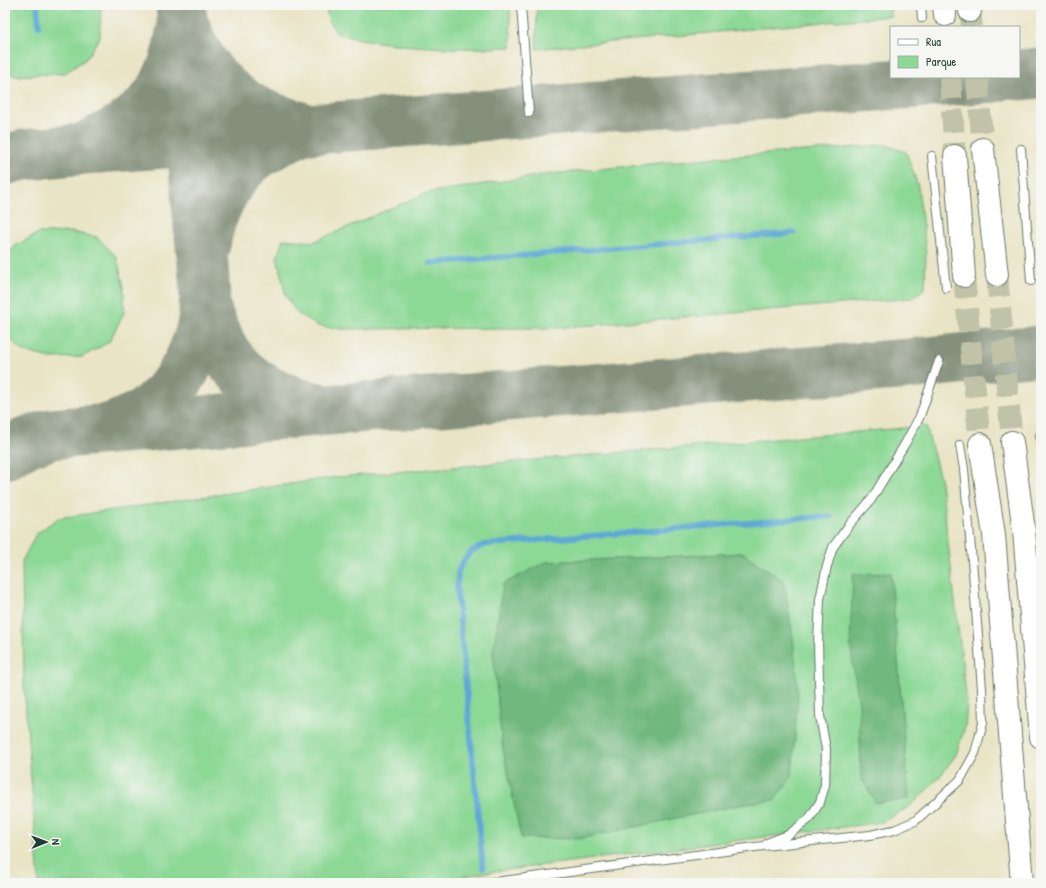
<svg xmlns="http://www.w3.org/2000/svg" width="1046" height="888" font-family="'Patrick Hand',sans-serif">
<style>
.green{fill:#8cd895;stroke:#568a64}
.forest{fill:#71b87e;stroke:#487a59}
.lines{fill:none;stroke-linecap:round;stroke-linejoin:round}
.stream{stroke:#5da8d6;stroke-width:5.5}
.taxiway{stroke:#84907c;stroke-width:51}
.secondary-tunnel{stroke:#c1c3a8;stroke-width:22;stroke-dasharray:22 11;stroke-linecap:butt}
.lane-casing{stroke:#667767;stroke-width:10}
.secondary-casing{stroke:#667767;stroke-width:24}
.lane{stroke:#fff;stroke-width:8}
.secondary{stroke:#fff;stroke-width:22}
</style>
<rect width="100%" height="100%" fill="#f6f6f2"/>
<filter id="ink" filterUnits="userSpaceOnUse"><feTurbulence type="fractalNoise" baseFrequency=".025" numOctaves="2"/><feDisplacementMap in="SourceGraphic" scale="8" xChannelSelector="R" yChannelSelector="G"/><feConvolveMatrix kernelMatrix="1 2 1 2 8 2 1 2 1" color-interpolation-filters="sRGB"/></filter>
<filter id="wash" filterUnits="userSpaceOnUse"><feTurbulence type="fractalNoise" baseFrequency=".012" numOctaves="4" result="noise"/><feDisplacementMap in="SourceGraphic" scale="16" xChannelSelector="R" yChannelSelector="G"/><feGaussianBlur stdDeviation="0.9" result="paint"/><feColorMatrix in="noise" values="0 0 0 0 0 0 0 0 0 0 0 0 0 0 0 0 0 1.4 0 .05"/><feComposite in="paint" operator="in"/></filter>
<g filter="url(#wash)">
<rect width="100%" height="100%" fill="#e9e4c5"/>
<path class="green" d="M5,5H101L100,37L86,59L65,73L16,76L5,71Z
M325,5H510L511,47C465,50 417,48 372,41C360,39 348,36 336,33L329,21Z
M537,5H890L891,16L536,49Z
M1036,134H1041V204Z
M885,145L906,152L918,186L926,252L925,288L912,298L555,328L341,329L318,326L297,313L286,296L277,258L283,239L313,242L426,193L550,174L709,158Z
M71,232L97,237L117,257L124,288V313L109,342L82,357L50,358L22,351L5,334V259L15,246L39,233Z
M926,426L941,482L967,703L965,727L956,755L938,779L913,804L883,822L491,872L438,880L433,883H39L24,687L22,561L36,534L58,518L338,477Z"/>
<path class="forest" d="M743,553L784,581L793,637L798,693L792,777L774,800L734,806L578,839L521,838L502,744L493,653L503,584L546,562Z
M891,573L909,799L876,803L861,778L859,705L850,643L853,574Z"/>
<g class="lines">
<path class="stream" d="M37,5L39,26
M430,263L794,233
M483,868L457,591L458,571L465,559L472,551L484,545L503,543L831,516"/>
<path class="taxiway" d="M185,28C197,60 218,88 247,106C264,117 285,122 304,128
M1019,75L1041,73
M88,146C104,138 121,130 135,119C161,99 176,68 180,37
M5,160L23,155L84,149L192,141L309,129L995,77
M205,245C210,213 226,179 252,158C265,148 280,140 295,133
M204,305C211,323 217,342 229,358C250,386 284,401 318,408
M114,427C123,423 132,420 139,416C171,399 192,364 201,330C209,304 202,256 199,228C193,153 186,79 181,5
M5,454L29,441L52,434L328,410L897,365L1041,351"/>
</g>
</g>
<g filter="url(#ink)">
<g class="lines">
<path class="secondary-tunnel" d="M970,11L972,27
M950,77L955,156
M977,77L983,149
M997,275L1012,442
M964,276L980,444"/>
<defs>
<path id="lane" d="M521,5L529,113
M921,5L922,18
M1021,149L1031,281
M932,156L946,288
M1040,435L1041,442
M767,843L788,835L809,819L820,802L825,785L826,749L820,716L818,643L820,599L827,566L833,547L850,524L871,500L906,442L920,416L939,361
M488,883L755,847L870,835L894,830L915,821L934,804L960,780L975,753L983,723L982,689L974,584L964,469L960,445"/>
<path id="secondary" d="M944,5L945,15
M970,5V11
M983,149L997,275
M955,156L964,276
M1012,442L1024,531L1041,737
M980,444L994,535L1022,883"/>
</defs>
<use href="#lane" class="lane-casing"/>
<use href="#secondary" class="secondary-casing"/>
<use href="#lane" class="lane"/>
<use href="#secondary" class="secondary"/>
</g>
</g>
<rect width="1046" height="888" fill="none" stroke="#f6f6f2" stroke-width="20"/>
<rect x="890" y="26" width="130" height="52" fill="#f6f6f2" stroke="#a0aca6"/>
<rect x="898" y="39" width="20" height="6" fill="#ffffff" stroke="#a0aca6"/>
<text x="926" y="46" font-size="12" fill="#1f3d34">Rua</text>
<rect x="898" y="56" width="20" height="12" fill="#8cd895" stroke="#a0aca6"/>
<text x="926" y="66" font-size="12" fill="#1f3d34">Parque</text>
<g transform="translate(46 842) rotate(89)" stroke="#f6f6f2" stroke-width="3" paint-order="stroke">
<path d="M0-3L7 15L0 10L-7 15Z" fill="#1f3d34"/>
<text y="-6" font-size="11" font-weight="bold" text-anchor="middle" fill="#1f3d34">N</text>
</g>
</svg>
